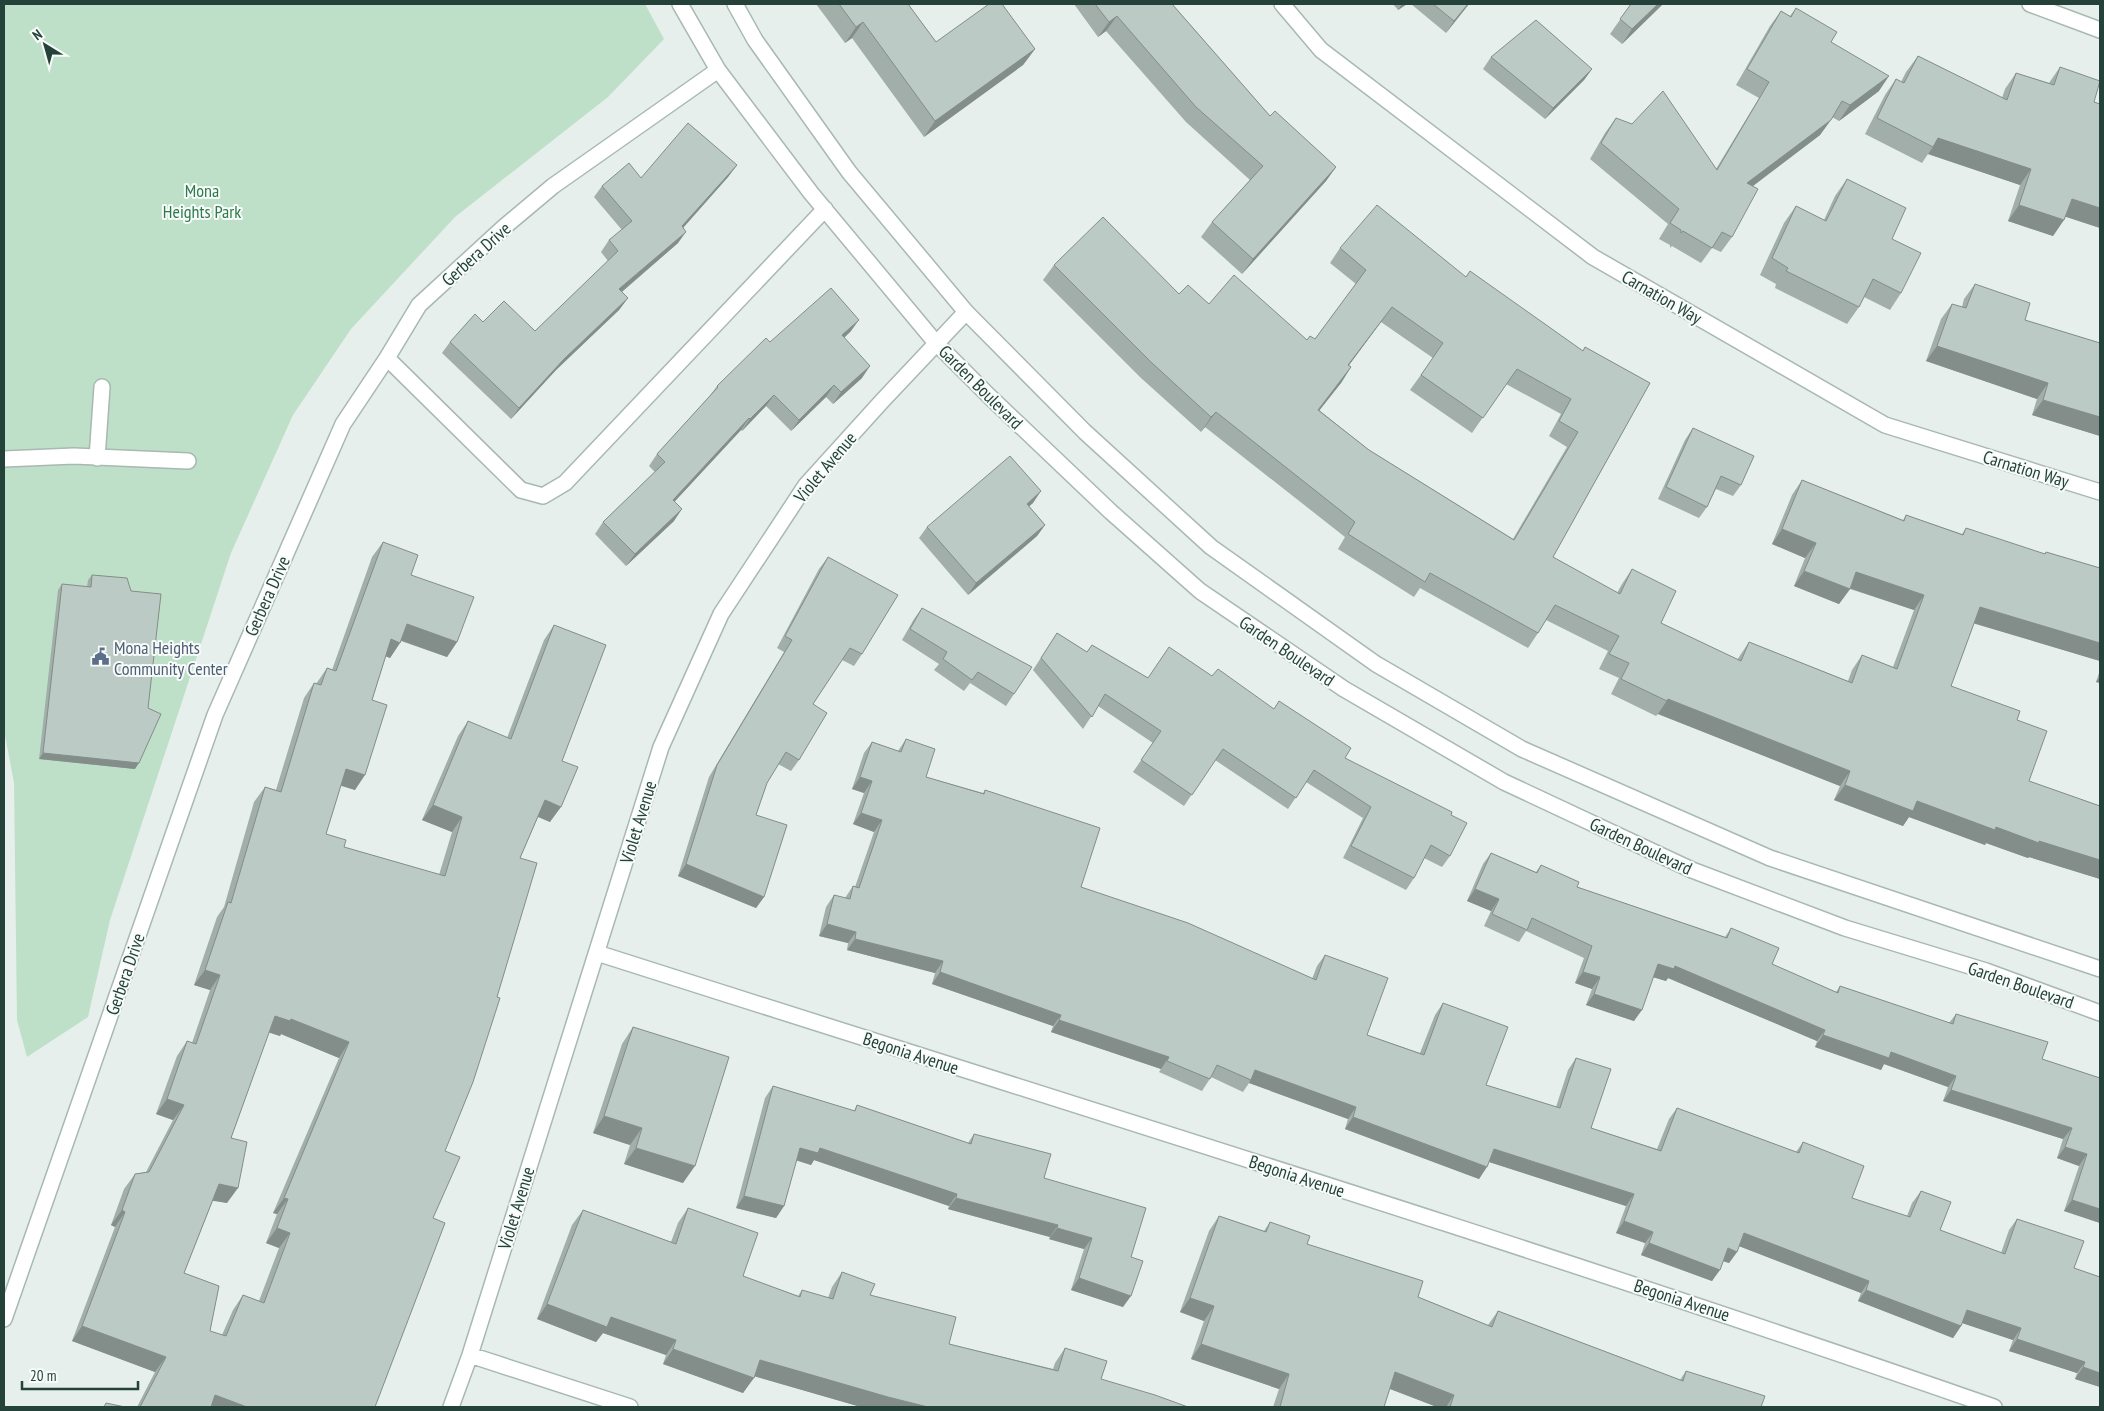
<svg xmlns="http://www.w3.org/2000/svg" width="2104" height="1411" font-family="'PT Sans Narrow',sans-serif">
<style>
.green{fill:#bfe0c8}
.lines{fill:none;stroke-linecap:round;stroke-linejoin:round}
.minor-casing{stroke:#a8b8b2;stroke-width:18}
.minor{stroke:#fff;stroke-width:15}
.wall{fill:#a1aea9;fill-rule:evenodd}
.shaded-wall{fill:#838d89}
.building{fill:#bbcac4;stroke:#838d89;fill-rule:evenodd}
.labels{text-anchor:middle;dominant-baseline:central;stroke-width:4;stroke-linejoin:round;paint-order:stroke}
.park-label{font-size:18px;fill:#2d7a4b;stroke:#f7fbf9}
.street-label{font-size:18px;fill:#24423a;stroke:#f7fbf9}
.service-label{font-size:18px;fill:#4e5e75;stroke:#f7fbf9;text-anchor:start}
</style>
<rect width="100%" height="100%" fill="#e6efeb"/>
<path class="green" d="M4,4H645L664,39L608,97L455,217L351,329L293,415L231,553L110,920L88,1017L27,1057L17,1020L14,783L4,730Z"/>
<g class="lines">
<defs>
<path id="minor" d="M680,4L718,70L811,193L936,343L989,396L1111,512L1200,591L1344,689L1504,782L1692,870L1845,928L1986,971L2100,1013
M735,4L755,40L849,172L966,312L1085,432L1211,547L1376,664L1522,749L1770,858L2100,969
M1282,4L1321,50L1593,257L1885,425L2100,492
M2030,4L2100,30
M387,358L521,490L543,496L565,483L825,209
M97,458L102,387
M4,459L74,456L188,461
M597,953C1064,1102 1532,1246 1994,1407
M4,1319L215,715L343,424L387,358L419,305L503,228L553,186L718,70
M470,1355L630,1407
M451,1407L470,1355L661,747L721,614L806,485L883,400L966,312"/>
</defs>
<use href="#minor" class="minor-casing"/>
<use href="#minor" class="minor"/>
</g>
<path class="wall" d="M816,4H908L936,42L1035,49L1023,65L924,137L852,38L845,43Z
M1074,4H1172L1270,116L1336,167L1326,181L1242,274L1201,237L1212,222L1250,180L1186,122L1106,31L1098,37Z
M1393,4H1407L1398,10Z
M1411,4H1469L1446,33Z
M1631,4H1663L1622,44L1610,34Z
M1796,8L1831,42L1879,91L1839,121L1832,117L1820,135L1752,186L1732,237L1721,252L1712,248L1701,263L1672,246L1670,248V245L1659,239L1668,224L1590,159L1605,133L1616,118L1716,169L1759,98L1736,85L1770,26L1781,11L1790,16Z
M1918,56L2002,98L2005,89L2016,73L2049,83L2060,67L2094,102L2100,104V228L2066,216L2053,236L2008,221L2020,185L1928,154L1922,163L1865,134L1885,95L1896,79L1901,82L1906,72Z
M1491,57L1592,69L1584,80L1545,119L1483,69Z
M737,165L728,177L683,228L678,243L622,292L628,298L619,310L556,370L511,419L442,353L450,342L483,322L535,331L608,261L601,252L609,240L622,230L594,197L602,186L641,178Z
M1847,179L1892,239L1901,293L1890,310L1864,297L1859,307L1847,324L1775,288L1776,284L1760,275L1784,223L1796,206L1824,220L1835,196Z
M1340,248L1466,277L1583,351L1585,347L1650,383L1553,557L1617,593L1622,584L1632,569L1661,623L1737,660L1749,642L1848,681L1852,670L1862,655L1893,667L1914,610L1850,589L1839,604L1794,586L1805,558L1772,544L1792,495L1802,480L1903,520L1906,515L1962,534L1966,528L2044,554L2046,552L2100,568V661L1974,623L1951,686L2017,720L2029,781L2100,806V805V879L2029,857L2028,858L1986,843L1985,845L1909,817L1903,826L1834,800L1840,786L1658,714L1656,716L1611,694L1619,678L1599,669L1608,651L1546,620L1538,633L1528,648L1420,588L1414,597L1338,549L1345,537L1205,427L1201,432L1141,378L1043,280L1054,265L1179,294L1209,304L1307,340L1315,339L1356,284L1330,263ZM1381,322L1433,358L1410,390L1472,433L1506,384L1561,414L1549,436L1567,447L1513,539L1369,450L1319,410L1341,383L1351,367L1349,365Z
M1975,284L2025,320L2100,343V436L2032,415L2037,399L1926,361L1941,319L1952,304L1962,307L1964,299Z
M851,331L844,338L862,378L833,404L826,397L791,431L766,406L742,431L741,430L674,502V521L626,566L595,534L603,522L655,472L649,466L657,454L709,397L717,386L770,342Z
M1693,428L1741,485L1733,496L1716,489L1707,507L1699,518L1658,499L1685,440Z
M1033,503L1029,506L1045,525L1037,536L968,595L919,538L927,527Z
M383,542L411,575L457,642L447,657L401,641L390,658L386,656L372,700L355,790L341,785L326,834L344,847L439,875L452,832L422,820L458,736L468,721L507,738L544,640L554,625L562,761L550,822L538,817L520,858L445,1151L433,1218L375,1407H137L155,1372L72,1341L115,1227L111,1225L124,1189L135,1174L146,1172L173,1120L156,1114L177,1056L187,1041L192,1043L210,990L194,985L217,917L224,907L254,802L265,787L276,790L304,698L314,683L316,684L327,668L332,670L372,557ZM269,1032L280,1036L281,1034L339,1058L273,1213L277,1214L266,1243L279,1248L259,1301L243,1295L233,1310L222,1335L210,1331L184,1273L213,1200L227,1203L231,1138Z
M828,557L862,654L854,666L842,660L813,704L799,760L791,771L778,764L767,783L756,815L764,897L756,908L678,876L709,777L784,652L777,648L819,569Z
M92,575L148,708L135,769L39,759L58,590L62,584L87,587L88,580Z
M922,608L1014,694L1006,706L970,683L964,691L934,670L939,664L902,640L914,619Z
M1057,633L1087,652L1092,645L1148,678L1212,676L1274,709L1345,758L1451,815L1450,856L1442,867L1424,858L1414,878L1406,890L1343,858L1363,818L1306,782L1288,809L1215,760L1184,806L1133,772L1153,743L1098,706L1083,729L1033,670Z
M2100,670V683L2096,682Z
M906,739L926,777L983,793L985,790L1081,887L1312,979L1317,966L1325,955L1367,1035L1420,1053L1435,1015L1443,1003L1486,1085L1556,1107L1568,1070L1576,1058L1591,1128L1657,1149L1669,1119L1677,1108L1796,1152L1803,1142L1852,1198L1907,1216L1912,1203L1921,1191L1940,1230L2001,1253L2009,1230L2017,1219L2074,1268L2100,1277V1387L2075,1379L2077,1373L2009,1351L2013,1340L1962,1323L1961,1326L1953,1338L1858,1301L1861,1293L1739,1246L1737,1252L1729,1263L1723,1261L1712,1281L1641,1255L1645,1243L1616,1233L1626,1206L1489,1162L1479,1179L1345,1129L1348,1119L1249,1083L1243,1092L1211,1077L1202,1091L1159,1072L1161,1069L1051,1032L1053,1026L932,984L935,973L847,950L848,943L819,936L826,907L834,895L845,898L853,886L855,887L874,832L853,824L864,793L852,789L864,753L872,742L898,751Z
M1491,853L1536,872L1541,865L1577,887L1725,937L1731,928L1772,964L1836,992L1840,986L1949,1023L1956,1014L2042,1059L2100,1078V1223L2064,1211L2079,1166L2057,1158L2063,1139L1943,1101L1948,1087L1884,1064L1881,1070L1815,1047L1817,1041L1668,978L1666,981L1653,977L1634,1021L1586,1005L1592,989L1575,983L1584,958L1526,931L1519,942L1484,926L1491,911L1467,901L1483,864Z
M633,1027L683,1183L624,1164L630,1145L593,1133L622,1044Z
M773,1086L854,1111L857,1105L968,1143L974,1134L1044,1178L1131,1257L1123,1307L1071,1290L1084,1249L1049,1239L1050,1237L948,1209L949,1206L814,1160L811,1165L796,1160L784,1206L776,1218L736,1208L765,1098Z
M688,1208L743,1276L798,1296L802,1290L828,1298L832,1287L842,1272L870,1295L949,1344L1053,1369L1055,1363L1065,1348L1101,1379L861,1407L754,1376L743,1393L663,1364L666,1355L603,1333L596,1342L537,1319L572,1225L583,1210L671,1242L678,1223Z
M1219,1216L1264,1231L1270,1222L1307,1244L1418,1297L1488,1325L1498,1311L1680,1380L1686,1371L1761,1407H1437L1390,1389L1384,1407H1273L1279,1389L1191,1359L1204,1321L1180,1312L1209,1231Z"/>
<path class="shaded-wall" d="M1402,4H1407L1398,10Z
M1468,4H1469L1446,33L1454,21Z
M1658,4H1663L1622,44L1632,29Z
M1117,16L1106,31L1098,37L1109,22Z
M863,22L852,38L845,43L856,27Z
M1035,49L1023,65L924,137L935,121Z
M1592,69L1584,80L1545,119L1553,108Z
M1889,76L1879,91L1839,121L1850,105Z
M1831,120L1820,135L1736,199L1747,183Z
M1938,138L2031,169L2020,185L1928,154L1933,147Z
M737,165L728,177L674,238L682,226Z
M1336,167L1326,181L1242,274L1253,259Z
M2072,199L2100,208V228L2060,215Z
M2019,205L2064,220L2053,236L2008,221Z
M686,232L678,243L611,301L619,289Z
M628,298L619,310L556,370L511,419L519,408L564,359Z
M1392,307L1381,322L1338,380L1348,365Z
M859,320L851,331L834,347L842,335Z
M1937,346L2048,383L2037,399L1926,361Z
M870,366L862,378L833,404L841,392Z
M1351,367L1341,383L1308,425L1318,410Z
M834,385L826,397L791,431L799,420Z
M774,395L766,406L742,431L750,419Z
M2043,400L2100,417V436L2032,415Z
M1216,412L1205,427L1201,432L1211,417Z
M749,418L741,430L665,512L673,500Z
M1041,491L1033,503L1019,515L1027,504Z
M682,509L674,521L626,566L635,554Z
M1045,525L1037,536L968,595L976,583Z
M1782,529L1816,543L1805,558L1772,544Z
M1804,571L1850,589L1839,604L1794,586Z
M1856,572L1924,595L1914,610L1846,587Z
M1980,607L2100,643V661L1969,622Z
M407,624L457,642L447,657L397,639Z
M391,639L400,643L390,658L380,654Z
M2100,676V683L2096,682Z
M1668,699L1850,771L1840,786L1658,714Z
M43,753L139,763L135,769L39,759Z
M346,769L365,775L355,790L335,784Z
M860,777L872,781L864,793L852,789Z
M1845,785L1917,801L1996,827L2100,860V879L2029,857L2028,858L1986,843L1985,845L1909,817L1903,826L1834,800Z
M545,800L561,807L550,822L534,815Z
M433,805L462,817L452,832L422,820Z
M861,813L882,820L874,832L853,824Z
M686,864L764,897L756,908L678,876Z
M1475,889L1499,899L1491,911L1467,901Z
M827,924L856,932L848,943L819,936Z
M855,939L943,961L935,973L847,950Z
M1658,964L1675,966L1825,1030L1817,1041L1668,978L1666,981L1649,976Z
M205,970L220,975L210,990L194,985Z
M940,972L1061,1015L1053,1026L932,984Z
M1583,972L1600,977L1592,989L1575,983Z
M1594,994L1642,1010L1634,1021L1586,1005Z
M275,1016L291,1019L349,1042L339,1058L281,1034L280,1036L264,1031Z
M1059,1020L1169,1057L1161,1069L1051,1032Z
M1823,1035L1891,1052L1956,1076L1948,1087L1884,1064L1881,1070L1815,1047Z
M1255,1070L1356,1107L1348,1119L1249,1083Z
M1951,1090L2072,1128L2063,1139L1943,1101Z
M167,1099L184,1105L173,1120L156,1114Z
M604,1116L642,1128L630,1145L593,1133Z
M1353,1117L1487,1167L1479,1179L1345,1129Z
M2065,1147L2087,1154L2079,1166L2057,1158Z
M636,1148L695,1166L683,1183L624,1164Z
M800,1148H820L957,1194L949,1206L814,1160L811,1165L792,1159Z
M1494,1149L1634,1194L1626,1206L1486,1161Z
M219,1184L238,1188L227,1203L208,1200Z
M744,1196L784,1206L776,1218L736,1208Z
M284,1198L288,1199L277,1214L273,1213Z
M956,1198L1058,1225L1050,1237L948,1209Z
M2072,1200L2100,1209V1223L2064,1211Z
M122,1210L125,1212L115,1227L111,1225Z
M1624,1221L1653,1232L1645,1243L1616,1233Z
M277,1228L290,1233L279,1248L266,1243Z
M1057,1228L1092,1238L1084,1249L1049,1239Z
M1744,1233L1869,1281L1861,1293L1736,1245Z
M1649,1243L1720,1270L1712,1281L1641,1255Z
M1728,1248L1737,1252L1729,1263L1720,1260Z
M1079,1278L1131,1296L1123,1307L1071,1290Z
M1866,1290L1961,1326L1953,1338L1858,1301Z
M1190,1298L1214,1306L1204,1321L1180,1312Z
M547,1304L611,1317L676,1340L666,1355L603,1333L596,1342L537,1319Z
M1967,1310L2021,1328L2013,1340L1959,1322Z
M82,1326L166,1357L155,1372L72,1341Z
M2017,1339L2085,1362L2077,1373L2009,1351Z
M1201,1344L1289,1374L1279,1389L1191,1359Z
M673,1349L754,1378L743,1393L663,1364Z
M760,1360L928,1407H861L750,1375Z
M2083,1367L2100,1373V1387L2075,1379Z
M1395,1372L1454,1395L1446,1407H1437L1385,1387Z
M215,1395L247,1407H207Z"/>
<path class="building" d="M839,4H908L936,42L989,4H1002L1035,49L935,121L863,22L856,27Z
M1095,4H1172L1270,116L1275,111L1336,167L1253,259L1212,222L1263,166L1196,107L1117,16L1109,22Z
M1433,4H1468L1454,21Z
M1631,4H1658L1632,29L1620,19Z
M1796,8L1837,32L1831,42L1889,76L1850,105L1842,101L1831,120L1747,183L1758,189L1732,237L1722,232L1712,248L1683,231L1681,233V230L1670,223L1679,209L1601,143L1616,118L1632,124L1663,91L1717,170L1769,82L1747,69L1781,11L1791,17Z
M1536,20L1592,69L1553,108L1491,57Z
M1918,56L2007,100L2016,73L2054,85L2060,67L2100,81L2094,102L2100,104V208L2072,199L2064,220L2019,205L2031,169L1938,138L1933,147L1877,118L1896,79L1904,83Z
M688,123L737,165L682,226L686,232L619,289L628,298L564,359L519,408L450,342L475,314L483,322L504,301L535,331L618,251L609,240L632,221L602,186L629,163L641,178Z
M1847,179L1906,208L1892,239L1921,253L1901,293L1873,279L1859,307L1786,271L1788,268L1772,258L1796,206L1826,221Z
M1377,205L1466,277L1470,271L1583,351L1585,347L1650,383L1553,557L1620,594L1632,569L1676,591L1661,623L1741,661L1749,642L1852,683L1862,655L1897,669L1924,595L1856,572L1850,589L1804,571L1816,543L1782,529L1802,480L1904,521L1906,515L1963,535L1966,528L2045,554L2046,552L2100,568V643L1980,607L1951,686L2020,711L2017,720L2047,731L2029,781L2100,806V860L2039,841V843L1996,827L1995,830L1917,801L1913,811L1845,785L1850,771L1668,699L1667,701L1621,679L1629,663L1609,654L1619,636L1555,605L1538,633L1430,573L1425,582L1348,534L1355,522L1216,412L1211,417L1152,363L1054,265L1103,217L1179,294L1188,285L1209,304L1234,275L1307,340L1310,336L1315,339L1366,270L1340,248ZM1392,307L1443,343L1421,375L1483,418L1517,369L1571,399L1559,421L1578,432L1514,540L1369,450L1318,410L1351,367L1348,365Z
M1975,284L2030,303L2025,320L2100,343V417L2043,400L2048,383L1937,346L1952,304L1966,308Z
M831,288L859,320L842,335L870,366L841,392L834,385L799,420L774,395L750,419L749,418L673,500L682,509L635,554L603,522L665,462L657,454L718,387L717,386L766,338L770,342Z
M1693,428L1754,456L1741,485L1721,476L1707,507L1666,487Z
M1010,456L1041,491L1027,504L1045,525L976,583L927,527Z
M383,542L418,555L411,575L474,597L457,642L407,624L400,643L391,639L372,700L387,705L365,775L346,769L326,834L346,840L344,847L445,876L462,817L433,805L468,721L511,739L554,625L606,645L562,761L578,767L561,807L545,800L520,858L537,863L497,997L500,998L473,1082L445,1151L460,1157L433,1218L445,1223L375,1407H247L215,1395L211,1407H140L166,1357L82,1326L125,1212L122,1210L135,1174L149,1172L184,1105L167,1099L187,1041L196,1044L220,975L205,970L228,902L231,903L265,787L281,792L314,683L321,685L327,668L336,671ZM275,1016L290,1021L291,1019L349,1042L284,1198L288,1199L277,1228L290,1233L264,1303L243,1295L226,1336L210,1331L219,1286L184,1273L219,1184L238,1188L247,1142L231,1138Z
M828,557L898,595L862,654L850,648L813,704L827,713L799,760L786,752L767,783L756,815L787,825L764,897L686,864L717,765L792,640L785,636Z
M92,575L127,578L131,591L161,594L148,708L161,714L139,763L43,753L62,584L91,587Z
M922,608L1032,667L1014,694L978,672L972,680L943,659L947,652L910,629Z
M1057,633L1087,652L1092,645L1148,678L1169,647L1212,676L1218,669L1274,709L1279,701L1351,748L1345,758L1452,812L1451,815L1467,823L1450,856L1431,845L1414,878L1351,846L1371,807L1314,770L1296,798L1223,749L1192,795L1141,760L1161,731L1105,694L1092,717L1041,658Z
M906,739L935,749L926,777L984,794L985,790L1100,828L1081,887L1188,923L1316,980L1325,955L1388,978L1367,1035L1424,1055L1443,1003L1508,1027L1486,1085L1560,1108L1576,1058L1611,1069L1591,1128L1661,1151L1677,1108L1799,1153L1803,1142L1864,1166L1852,1198L1910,1217L1921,1191L1951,1202L1940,1230L2005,1254L2017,1219L2084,1241L2074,1268L2100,1277V1373L2083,1367L2085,1362L2017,1339L2021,1328L1967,1310L1961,1326L1866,1290L1869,1281L1744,1233L1737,1252L1728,1248L1720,1270L1649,1243L1653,1232L1624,1221L1634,1194L1494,1149L1487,1167L1353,1117L1356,1107L1255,1070L1251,1080L1217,1065L1210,1079L1167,1061L1169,1057L1059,1020L1061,1015L940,972L943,961L855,939L856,932L827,924L834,895L850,899L853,886L859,888L882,820L861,813L872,781L860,777L872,742L901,752Z
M1491,853L1537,873L1541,865L1579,882L1577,887L1727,938L1731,928L1779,948L1772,964L1838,993L1840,986L1953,1024L1956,1014L2048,1042L2042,1059L2100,1078V1209L2072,1200L2087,1154L2065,1147L2072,1128L1951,1090L1956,1076L1891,1052L1889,1058L1823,1035L1825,1030L1675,966L1674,969L1658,964L1642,1010L1594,994L1600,977L1583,972L1592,946L1532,918L1527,930L1492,914L1499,899L1475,889Z
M633,1027L729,1057L695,1166L636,1148L642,1128L604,1116Z
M773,1086L855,1111L857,1105L971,1144L974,1134L1051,1154L1044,1178L1146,1208L1131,1257L1143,1261L1131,1296L1079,1278L1092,1238L1057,1228L1058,1225L956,1198L957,1194L820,1148L818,1153L800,1148L784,1206L744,1196Z
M688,1208L758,1233L743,1276L800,1297L802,1290L833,1299L842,1272L875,1284L870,1295L956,1317L949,1344L1058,1371L1065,1348L1107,1361L1101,1379L1155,1395L1188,1407H928L888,1397L760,1360L754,1378L673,1349L676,1340L611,1317L607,1327L547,1304L583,1210L676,1244Z
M1219,1216L1266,1232L1270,1222L1310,1236L1307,1244L1423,1281L1418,1297L1492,1327L1498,1311L1683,1381L1686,1371L1765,1396L1761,1407H1450L1454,1395L1395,1372L1384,1407H1280L1289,1374L1201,1344L1214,1306L1190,1298Z
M106,1403L125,1407H104Z"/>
<defs>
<symbol id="civic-bare" viewBox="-9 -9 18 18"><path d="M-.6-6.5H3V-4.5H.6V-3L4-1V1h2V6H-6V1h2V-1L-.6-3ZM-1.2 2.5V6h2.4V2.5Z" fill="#5c6f8a" stroke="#f7fbf9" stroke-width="2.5" paint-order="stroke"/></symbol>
</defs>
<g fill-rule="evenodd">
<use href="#civic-bare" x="88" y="644" width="25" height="25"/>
</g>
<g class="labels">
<g class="park-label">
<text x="202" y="190">Mona<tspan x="202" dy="21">Heights Park</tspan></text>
</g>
<g class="street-label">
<text transform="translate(476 254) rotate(-42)">Gerbera Drive</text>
<text transform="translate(1662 297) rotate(30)">Carnation Way</text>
<text transform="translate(981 387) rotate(45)">Garden Boulevard</text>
<text transform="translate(825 467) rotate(-50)">Violet Avenue</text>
<text transform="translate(2026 469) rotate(17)">Carnation Way</text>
<text transform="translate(267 596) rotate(-66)">Gerbera Drive</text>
<text transform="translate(1287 651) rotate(34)">Garden Boulevard</text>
<text transform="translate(638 822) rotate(-73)">Violet Avenue</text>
<text transform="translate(1641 846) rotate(25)">Garden Boulevard</text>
<text transform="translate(125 974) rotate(-71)">Gerbera Drive</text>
<text transform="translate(2021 985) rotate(19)">Garden Boulevard</text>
<text transform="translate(911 1053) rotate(18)">Begonia Avenue</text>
<text transform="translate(1297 1176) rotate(18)">Begonia Avenue</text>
<text transform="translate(516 1208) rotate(-73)">Violet Avenue</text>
<text transform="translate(1682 1300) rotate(18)">Begonia Avenue</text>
</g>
<g class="service-label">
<text x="114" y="647">Mona Heights<tspan x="114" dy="21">Community Center</tspan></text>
</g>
</g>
<rect width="2104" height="1411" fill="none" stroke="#24423a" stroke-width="10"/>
<g transform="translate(45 45) rotate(323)" stroke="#f7fbf9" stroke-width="4" paint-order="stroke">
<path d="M0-4L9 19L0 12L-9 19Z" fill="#24423a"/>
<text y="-8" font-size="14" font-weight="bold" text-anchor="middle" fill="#24423a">N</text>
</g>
<path d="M22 1381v8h116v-8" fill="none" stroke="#24423a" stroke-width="2.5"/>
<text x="30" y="1381" font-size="15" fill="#24423a" stroke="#f7fbf9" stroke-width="4" paint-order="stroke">20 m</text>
</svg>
